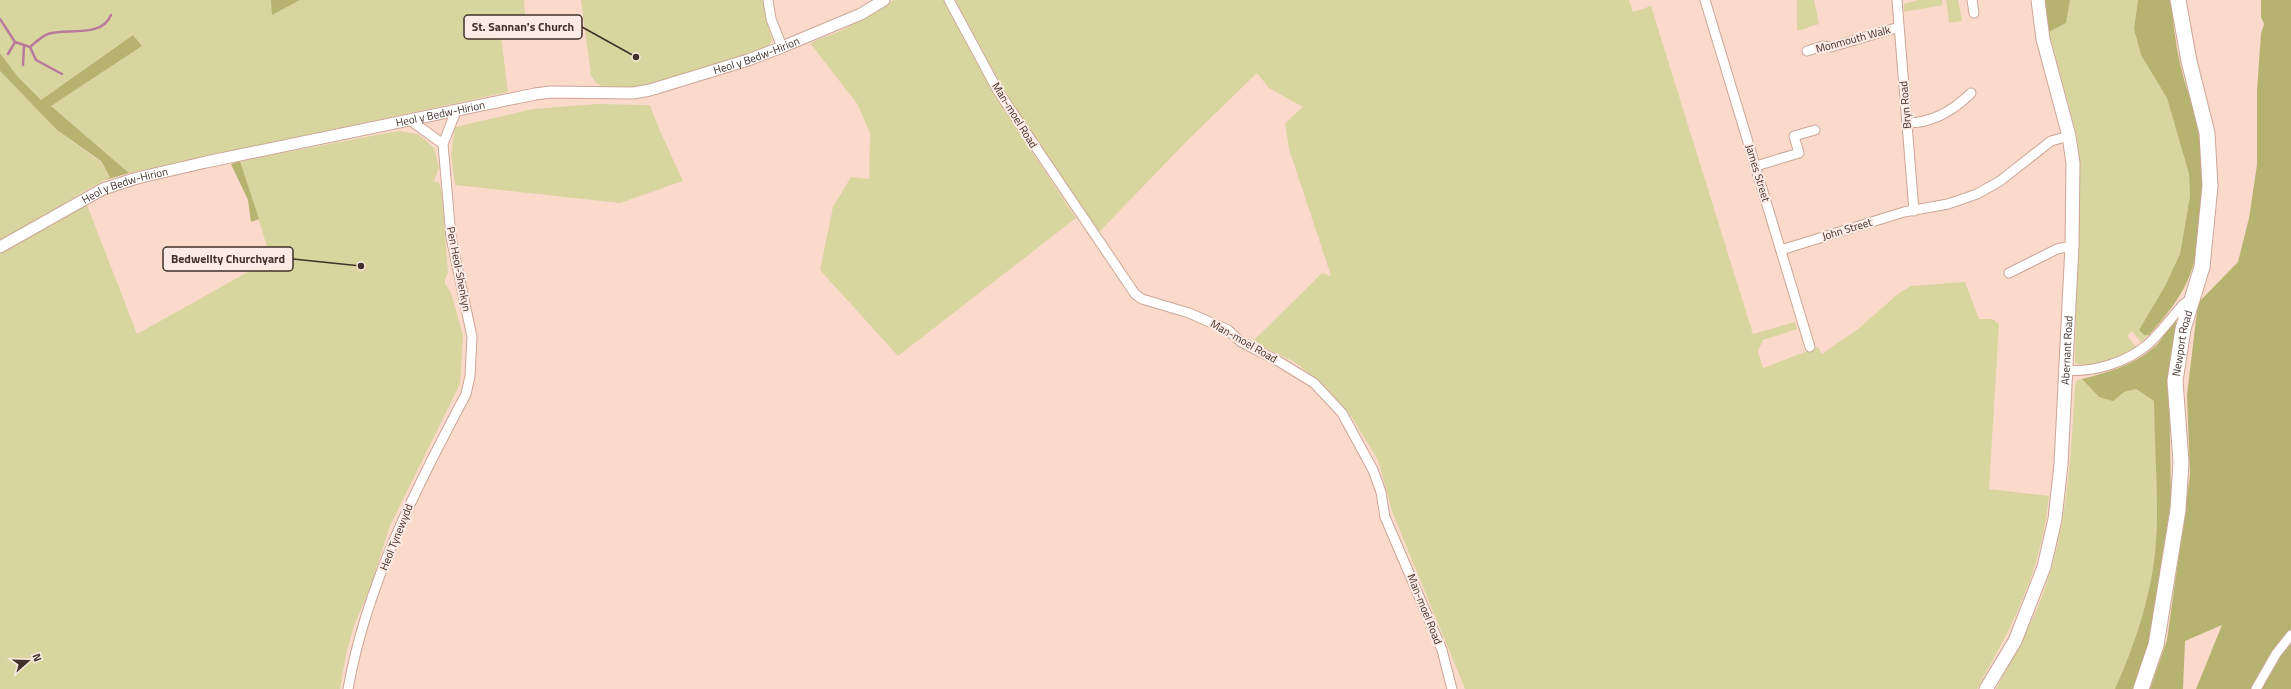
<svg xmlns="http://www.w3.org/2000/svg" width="2291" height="689" font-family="'Titillium Web',sans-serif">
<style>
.green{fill:#d8d59f}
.forest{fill:#b6b270}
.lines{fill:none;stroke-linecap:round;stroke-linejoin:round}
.stream{stroke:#b87b9d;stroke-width:2.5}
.minor-casing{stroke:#cca695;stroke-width:11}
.tertiary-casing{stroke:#cca695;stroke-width:13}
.secondary-casing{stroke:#cca695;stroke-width:15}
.primary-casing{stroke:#cca695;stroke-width:17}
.minor{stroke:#fff;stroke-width:9}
.tertiary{stroke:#fff;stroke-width:11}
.secondary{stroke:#fff;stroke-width:13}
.primary{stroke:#fff;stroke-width:15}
.labels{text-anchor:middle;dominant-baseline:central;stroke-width:4;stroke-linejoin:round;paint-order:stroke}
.street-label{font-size:11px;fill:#40312a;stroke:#fcebe4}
.leader{fill:none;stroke:#40312a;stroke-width:1.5}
.callout-dot{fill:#40312a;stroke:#fcebe4;stroke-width:1.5}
.callout{fill:#fcebe4;stroke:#40312a;stroke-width:1.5}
.callout-label{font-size:12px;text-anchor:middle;font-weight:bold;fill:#40312a}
</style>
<rect width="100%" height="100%" fill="#fbdacc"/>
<path class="green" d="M0,0H271L273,14L300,0H526L524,1L526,33L501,36L508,92L129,173L51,106L142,46L133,35L41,100L18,77L0,53Z
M581,0H763L772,40L767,48L654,83C635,88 601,98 591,75Z
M894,0H945L995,96L1076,218L898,356L820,270L833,207L851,177L869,179L870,133L858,105L810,43L845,29Z
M955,0H1629L1633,12L1651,6L1753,334L1795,322L1797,329L1763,340L1758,351L1763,368L1818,347L1822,354L1858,329L1899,293L1911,286L1965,282L1979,319H1992L1999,324L1989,489L2049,496C2041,572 2014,623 1977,689H1465L1393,514L1378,460L1351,416L1325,386L1293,361L1252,342L1322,273L1331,276L1289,149L1285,123L1303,107L1269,88L1257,73L1187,141L1099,232L1048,161L1003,89Z
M1797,0H1814L1819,24L1797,31Z
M1918,0H1942L1943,5L1904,12V4Z
M1946,0H1958L1962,21L1949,23Z
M2070,0H2138L2134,29L2141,55L2167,98L2189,174L2190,196L2180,254L2165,286L2139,330L2144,335H2149L2141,342L2132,331L2127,336L2136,347C2119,356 2094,370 2075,363V359L2080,160L2076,132L2049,32L2066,23Z
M0,71L57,130L101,162L110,177L81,193L0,242Z
M596,104L650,105L660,131L683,181L620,203L455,185L451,155L455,127L533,109Z
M398,131L418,134L434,148L439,167L434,181L439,183L442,193L448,273L445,279V285L450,290L463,335L460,384L390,526L370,588L354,626L346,654L340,689H0V254L30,235L87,205L137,334L271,259L240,161Z
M2082,379L2099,397L2136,389L2154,401C2154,451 2160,503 2155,553C2150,600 2134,646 2115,689H1996C2015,653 2036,618 2048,579C2068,517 2071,452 2075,387L2077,380Z"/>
<path class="forest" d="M271,0H300L272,15Z
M2045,0H2070L2066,23L2049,32Z
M2138,0H2171C2173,21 2175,42 2180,63C2185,88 2196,111 2201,136C2207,173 2204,236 2191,272C2183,295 2166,316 2149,335H2144L2139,330L2165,286L2180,254L2190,196L2189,174L2167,98L2141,55L2134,29Z
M2261,0H2291V689H2196L2222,625L2185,641L2183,689H2150L2167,640L2190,475L2187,395L2198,303L2238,262L2249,218L2257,165V90L2261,34L2264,24L2261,17Z
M133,35L142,46L51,106L129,173L105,180L110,177L101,161L57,130L0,71V53L18,77L41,100Z
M240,161L259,219L251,222L248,200L231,164Z
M2174,320L2177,323L2169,379L2171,500L2150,641L2135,689H2115C2134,646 2150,600 2155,553C2160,503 2154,451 2154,401L2136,389L2124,392L2113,401L2099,397L2082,379C2106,373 2134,365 2153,348C2162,341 2167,329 2174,320Z"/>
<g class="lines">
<path class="stream" d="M0,19L15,42L30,47C35,43 42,36 48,34C67,28 102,38 111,15
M30,47L36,60L62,74
M8,54L15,42
M23,65L24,45"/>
<defs>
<path id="minor" d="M768,0L771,19L782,47
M949,0L998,91L1135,294L1142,299L1189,313L1228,330L1241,342L1278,361L1314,383L1342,413L1373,470L1381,492L1385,517L1442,650L1452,689
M1705,0L1810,347
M1897,0L1914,211
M1972,0L1974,13
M1807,51L1823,46L1831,47L1899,27
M410,120L443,144
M1907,123C1933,123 1953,111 1971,93
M1756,166L1799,153L1794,136L1815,130
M1781,250L1904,212L1948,204L1977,194L2000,181L2051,141L2069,136
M2009,273L2057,249L2072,246
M2066,370C2093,373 2127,362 2147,345C2160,334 2170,319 2182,306L2185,303L2190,305
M348,689C367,582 416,489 466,394L470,376L472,337L451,237L443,144L456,111
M2256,689L2276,654L2291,635"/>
<g id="tertiary">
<path id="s1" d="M0,247L103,189L137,178L206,162L535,94L551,92L633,93L650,90L748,60L782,47L861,14L884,0"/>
</g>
<g id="secondary">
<path id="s2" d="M1986,689L2015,641L2044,567L2055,519L2061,464L2072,246L2073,163L2069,136L2043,39L2038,0"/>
</g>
<g id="primary">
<path id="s3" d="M2141,689L2156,645L2178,510L2181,462L2175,381L2183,329L2202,267L2210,186L2207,133L2189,61L2178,0"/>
</g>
</defs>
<use href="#minor" class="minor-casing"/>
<use href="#tertiary" class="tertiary-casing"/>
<use href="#secondary" class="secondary-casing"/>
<use href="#primary" class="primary-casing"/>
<use href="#minor" class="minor"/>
<use href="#tertiary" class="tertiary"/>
<use href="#secondary" class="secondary"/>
<use href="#primary" class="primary"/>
</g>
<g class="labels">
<g class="street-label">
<text transform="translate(1853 39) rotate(-15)">Monmouth Walk</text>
<text stroke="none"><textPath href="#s1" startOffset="788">Heol y Bedw-Hirion</textPath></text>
<text transform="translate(1905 105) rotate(-95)">Bryn Road</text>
<text stroke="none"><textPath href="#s1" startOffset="464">Heol y Bedw-Hirion</textPath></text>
<text transform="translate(1015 115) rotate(58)">Man-moel Road</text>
<text transform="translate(1758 173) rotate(73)">James Street</text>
<text stroke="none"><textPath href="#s1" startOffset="140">Heol y Bedw-Hirion</textPath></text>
<text transform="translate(1847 229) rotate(-17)">John Street</text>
<text transform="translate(459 269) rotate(79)">Pen Heol-Shenkyn</text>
<text transform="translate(1244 341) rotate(30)">Man-moel Road</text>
<text stroke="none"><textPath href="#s3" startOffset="351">Newport Road</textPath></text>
<text stroke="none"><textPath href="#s2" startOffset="354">Abernant Road</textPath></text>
<text transform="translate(396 537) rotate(-68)">Heol Tynewydd</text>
<text transform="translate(1425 609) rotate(68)">Man-moel Road</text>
</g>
</g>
<path class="leader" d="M636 57L582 27M361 266L293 259"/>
<g class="callout-dot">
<circle cx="636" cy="57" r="4"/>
<circle cx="361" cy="266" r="4"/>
</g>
<g class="callout">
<rect x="464" y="15" width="118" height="24" rx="4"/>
<rect x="163" y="247" width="130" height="24" rx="4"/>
</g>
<g class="callout-label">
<text x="523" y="31">St. Sannan's Church</text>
<text x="228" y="263">Bedwellty Churchyard</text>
</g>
<g transform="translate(28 661) rotate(70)" stroke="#fcebe4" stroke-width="3" paint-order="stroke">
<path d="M0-3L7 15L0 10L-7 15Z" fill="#40312a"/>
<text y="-6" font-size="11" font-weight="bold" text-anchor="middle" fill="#40312a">N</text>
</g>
</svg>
